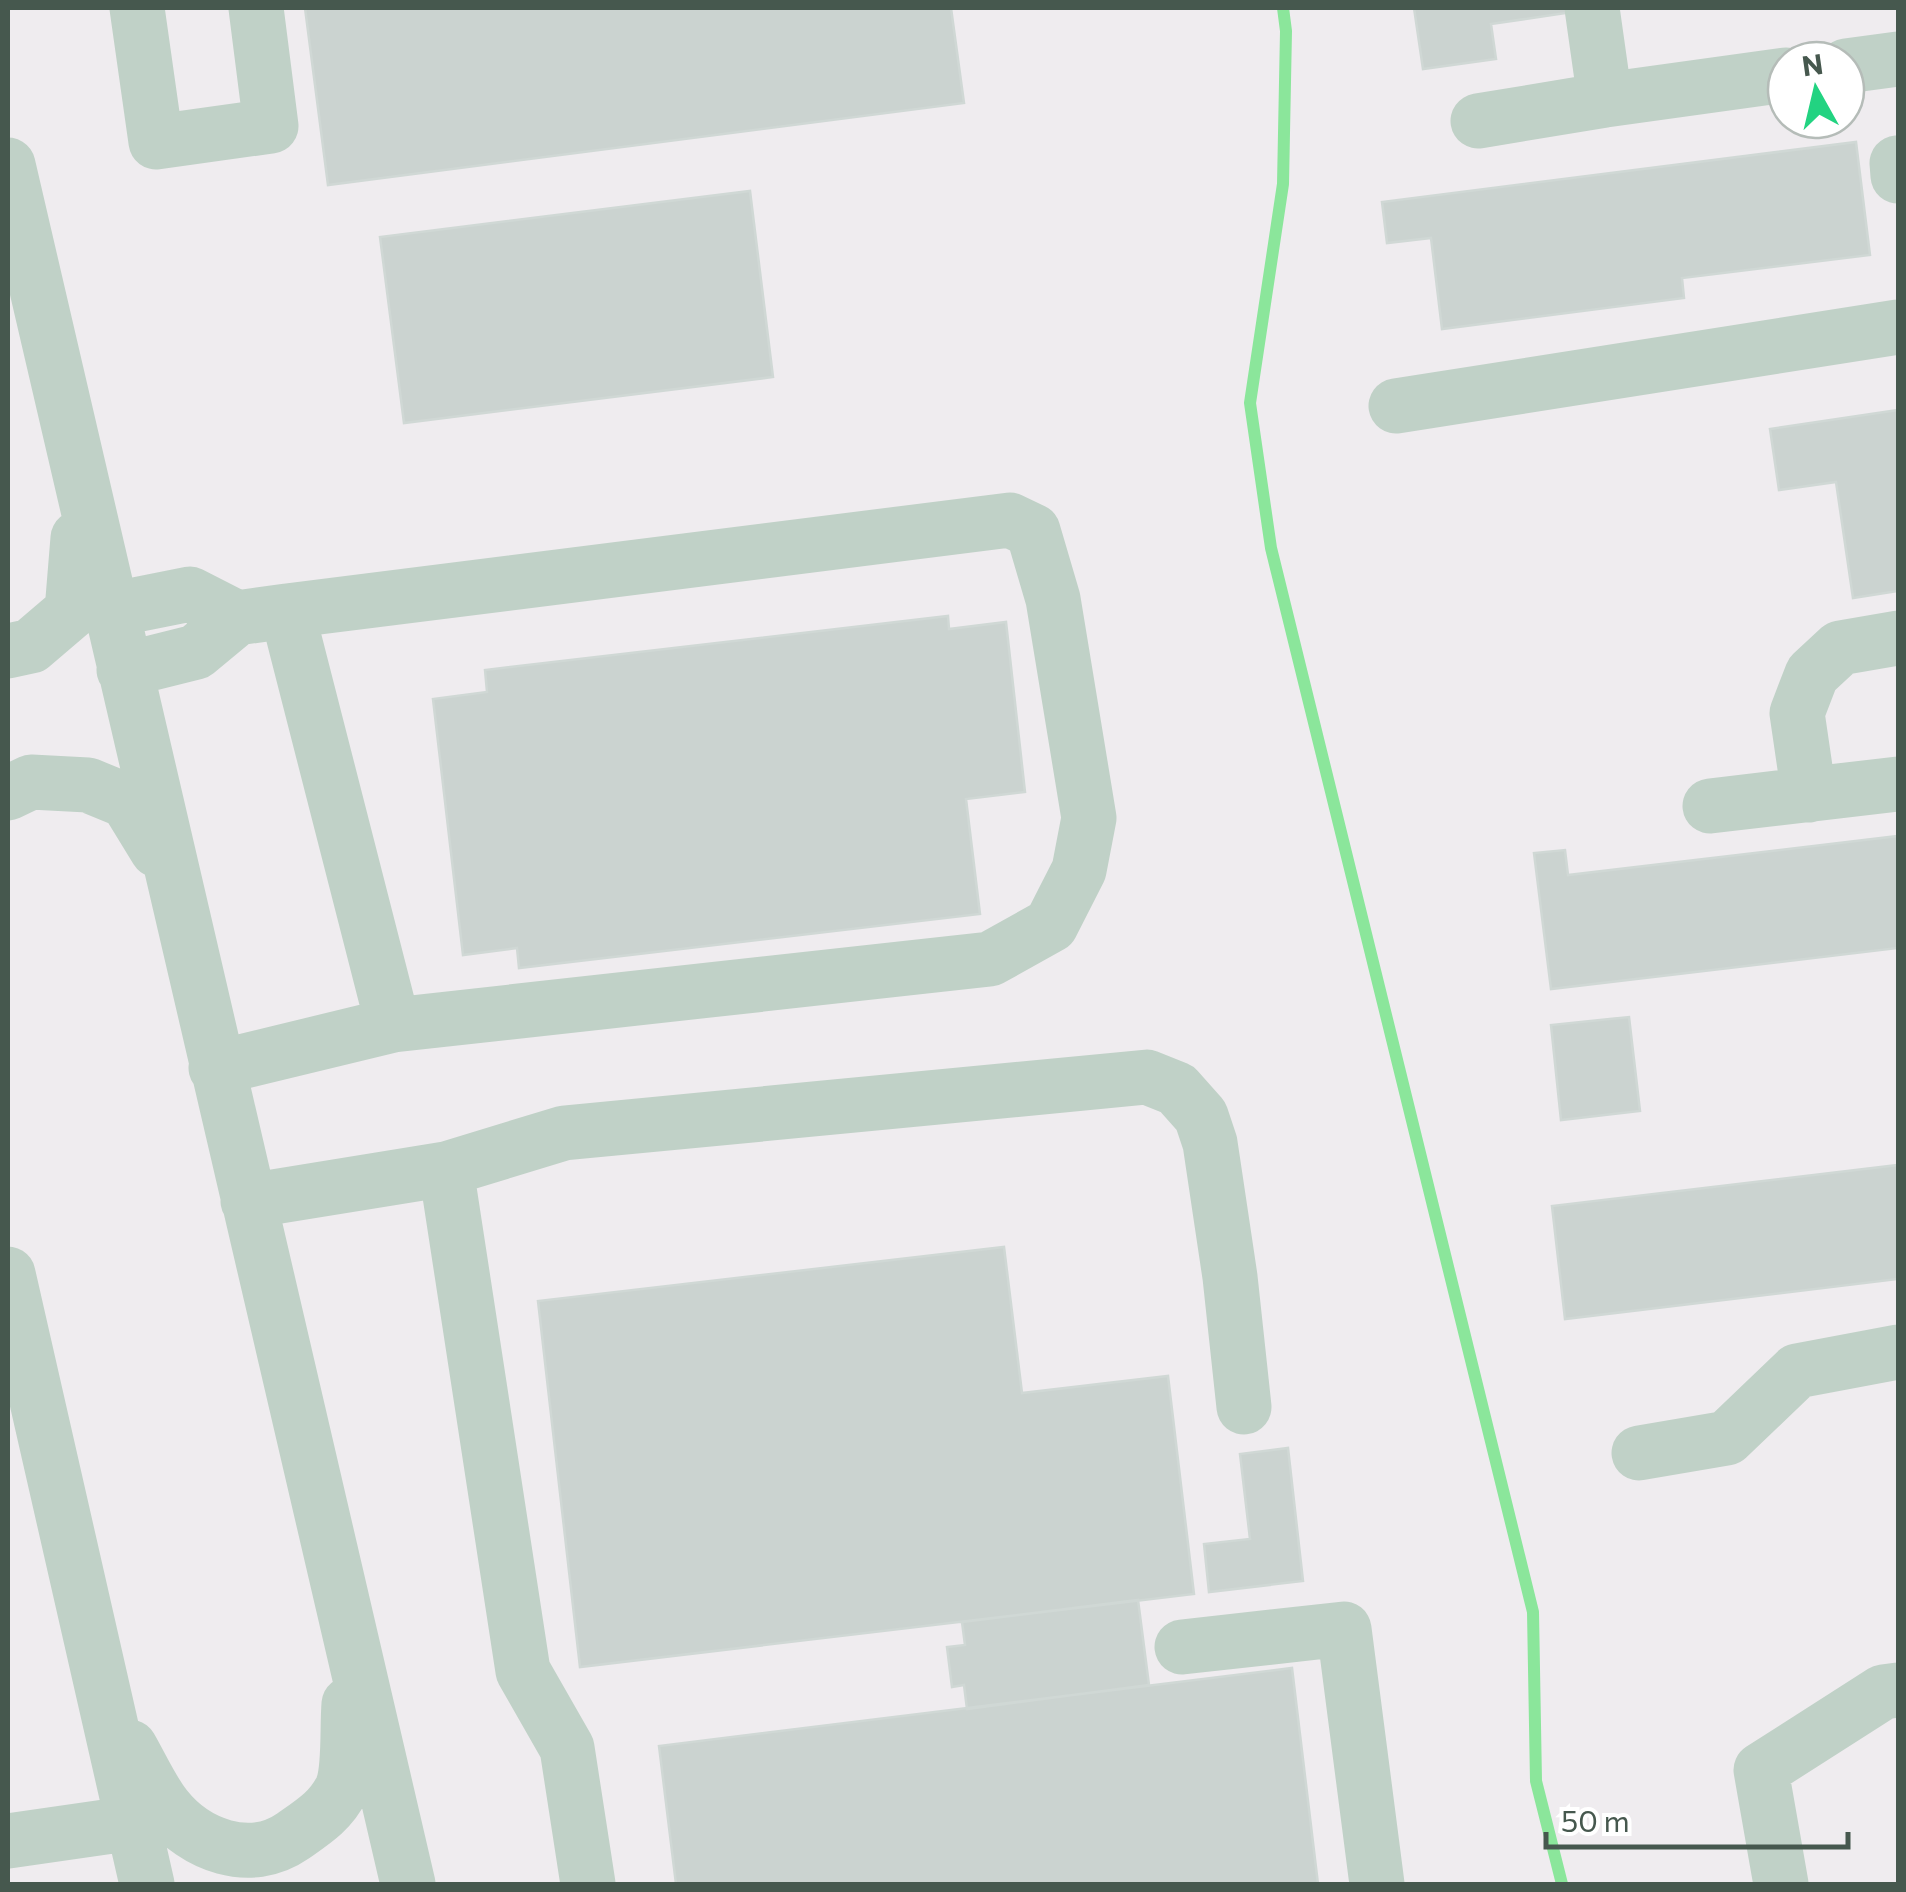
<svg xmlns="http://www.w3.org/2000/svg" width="1906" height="1892" font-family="Commissioner,sans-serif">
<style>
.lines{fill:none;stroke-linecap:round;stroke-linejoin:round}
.stream{stroke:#8be69b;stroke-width:12}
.building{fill:#cbd3d0;stroke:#d0d8d5;stroke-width:2.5}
.minor{stroke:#c0d1c7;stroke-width:55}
</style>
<rect width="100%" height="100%" fill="#efecef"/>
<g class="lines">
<path class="stream" d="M1283,8L1286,31L1283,184L1250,403L1271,548L1533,1612L1536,1781L1562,1884"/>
</g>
<path class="building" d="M305,8H951L964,103L328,185Z
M1414,8H1566V13L1491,24L1496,59L1423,69Z
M1856,142L1870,255L1682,278L1684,298L1442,329L1431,238L1387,243L1382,202Z
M750,191L773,377L404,423L380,237Z
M1898,410V591L1853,598L1836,482L1779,490L1770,429Z
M948,616L949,629L1006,622L1025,792L966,799L980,914L519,968L517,948L463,955L433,699L487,692L485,670Z
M1898,836V948L1551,989L1534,853L1565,850L1568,875Z
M1629,1017L1640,1111L1561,1120L1551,1025Z
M1898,1165V1279L1565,1319L1552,1206Z
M1004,1247L1022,1393L1168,1376L1194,1594L580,1667L538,1301Z
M1288,1448L1303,1581L1209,1592L1204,1544L1250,1539L1240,1454Z
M1138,1600L1149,1685L967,1709L964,1685L952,1687L947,1647L965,1645L962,1622Z
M1292,1668L1318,1884H676L659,1746Z"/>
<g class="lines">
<path class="minor" d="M137,8L156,142L271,126L256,8
M1592,8L1605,100L1786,75
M1846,66L1898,59
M1478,121L1605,100
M1897,163L1898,176
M8,165L408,1884
M1396,406L1898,327
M110,610L190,594L237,618L196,652L124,670
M287,611L1010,520L1033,531L1053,599L1089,818L1079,870L1051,925L990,959L393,1025
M8,651L31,646L72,611L78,538
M8,793L31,782L88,785L127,801L157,850
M1809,795L1797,713L1812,674L1840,648L1898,638
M1710,806L1898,784
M216,1068L393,1025L287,611L237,618
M446,1169L523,1671L567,1748L588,1884
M248,1201L446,1169L564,1133L1147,1077L1177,1089L1201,1116L1210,1143L1230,1277L1244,1407
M8,1274L147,1884
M1639,1453L1727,1438L1797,1371L1898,1352
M1182,1647L1344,1629L1377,1884
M130,1747C141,1766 151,1789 165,1807C195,1845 250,1866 293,1836C313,1822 331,1811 342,1788C350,1769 347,1727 349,1704
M8,1841L133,1823
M1781,1884L1761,1770L1883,1692L1898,1690"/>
</g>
<rect width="1906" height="1892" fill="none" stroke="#46584e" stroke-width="20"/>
<g transform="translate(1816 90) rotate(352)"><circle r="48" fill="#ffffff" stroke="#b5bcb8" stroke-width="2.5"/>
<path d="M0-8L18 38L0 25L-18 38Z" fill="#22d381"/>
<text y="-15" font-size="28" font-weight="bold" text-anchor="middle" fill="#46584e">N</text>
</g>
<path d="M1546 1832v15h302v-15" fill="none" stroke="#46584e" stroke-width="5"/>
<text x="1561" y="1832" font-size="30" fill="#46584e" stroke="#ffffff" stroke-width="8" paint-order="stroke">50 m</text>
</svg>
